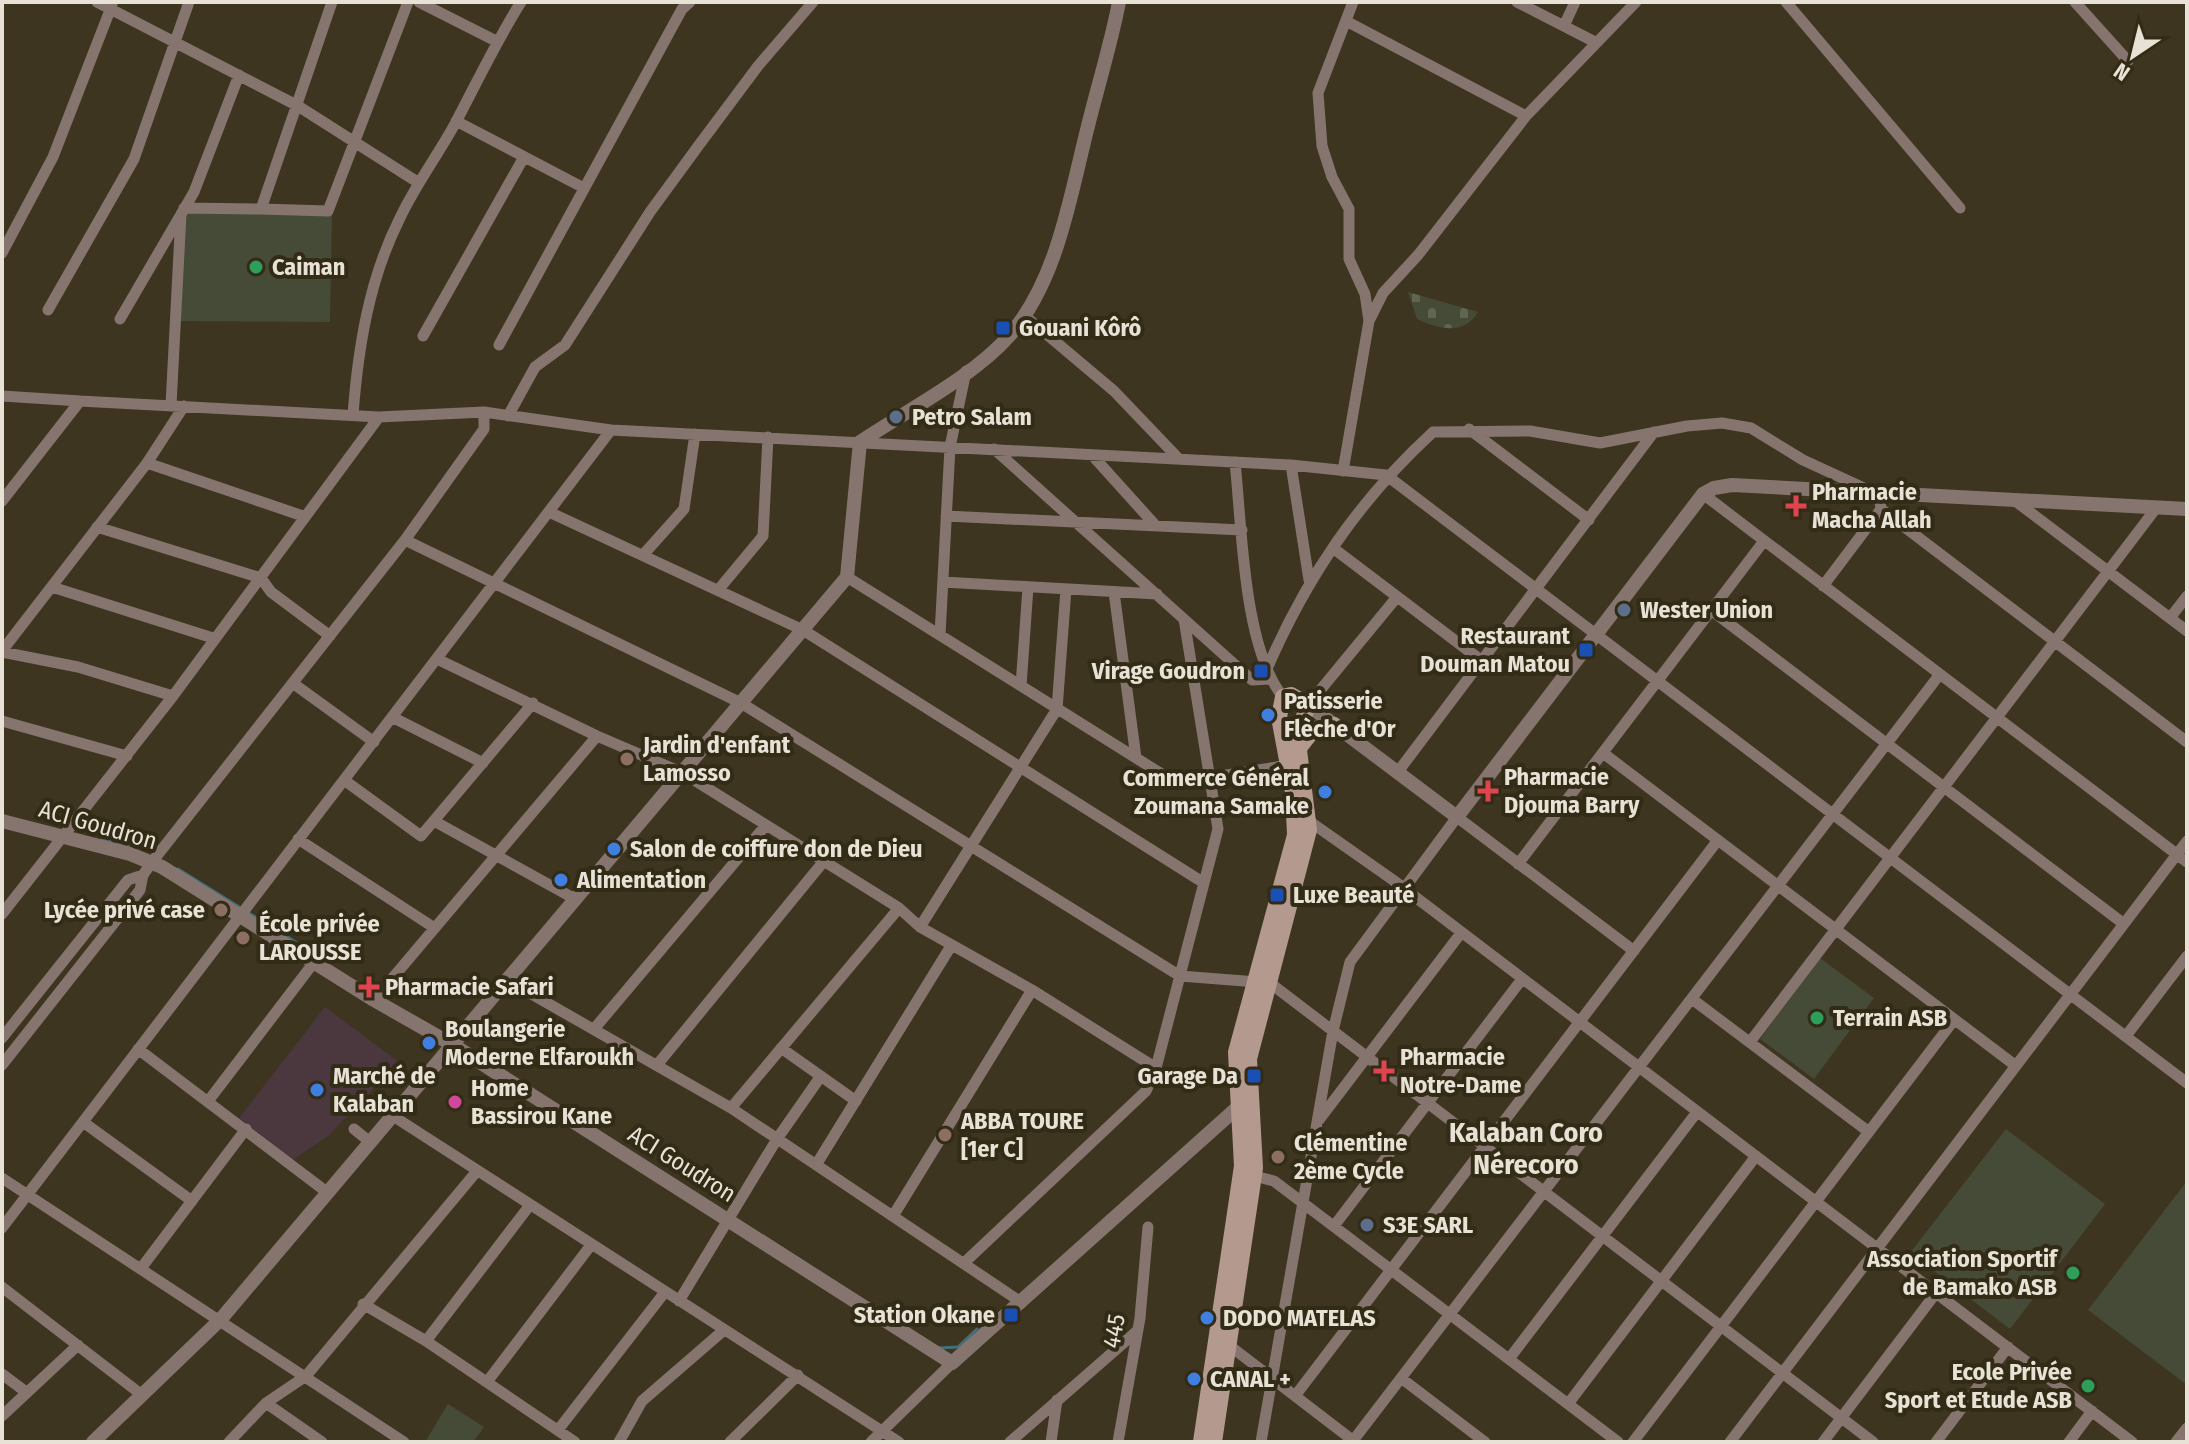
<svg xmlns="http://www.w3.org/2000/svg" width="2189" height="1444" font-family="'Fira Sans Condensed',sans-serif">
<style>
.commercial{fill:#4b373e}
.cemetery{fill:url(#cemetery-stones)}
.garden{fill:#454b36}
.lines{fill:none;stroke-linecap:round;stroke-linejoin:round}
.stream{stroke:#436f7a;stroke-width:3}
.minor{stroke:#86756f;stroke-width:11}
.tertiary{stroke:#86756f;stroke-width:14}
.secondary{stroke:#b4998f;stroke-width:16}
.leisure-dot{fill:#2e9e5b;stroke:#322b16;stroke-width:3}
.transit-dot{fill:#1a4fb4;stroke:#322b16;stroke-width:3}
.service-dot{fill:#5c6f8a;stroke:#322b16;stroke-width:3}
.health-dot{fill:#e0444e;stroke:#322b16;stroke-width:3}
.shop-dot{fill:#3f7fe0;stroke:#322b16;stroke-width:3}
.education-dot{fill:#8d6e63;stroke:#322b16;stroke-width:3}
.hotel-dot{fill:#d1479c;stroke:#322b16;stroke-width:3}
.labels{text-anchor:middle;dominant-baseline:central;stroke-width:8;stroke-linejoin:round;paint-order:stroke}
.poi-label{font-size:24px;font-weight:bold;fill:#e7e2d5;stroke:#322b16;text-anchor:start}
.street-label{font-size:24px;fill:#e7e2d5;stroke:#322b16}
.quarter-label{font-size:28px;font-weight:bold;fill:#e7e2d5;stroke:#322b16}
</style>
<defs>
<pattern id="cemetery-stones" width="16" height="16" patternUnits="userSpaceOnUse" patternTransform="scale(2)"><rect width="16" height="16" fill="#454b36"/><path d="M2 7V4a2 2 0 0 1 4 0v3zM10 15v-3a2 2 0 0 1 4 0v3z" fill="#606552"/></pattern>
</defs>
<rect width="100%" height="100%" fill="#3d3520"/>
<path class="commercial" d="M325,1007L399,1062L328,1136L293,1160L239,1118Z"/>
<path class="cemetery" d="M1408,292L1478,312C1464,336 1438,329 1417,319Z"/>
<path class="garden" d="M181,212L332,213L330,322L179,321Z
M1820,958L1874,998L1814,1079L1760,1039Z
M2006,1129L2105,1204L2010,1329L1910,1253Z
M2187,1181V1385L2088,1310Z
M448,1404L484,1427L473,1442H425Z"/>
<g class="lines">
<path class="stream" d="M102,839L128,846
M178,869L318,956
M939,1348L958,1347L977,1329"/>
<path class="minor" d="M97,2L298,106L419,183
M332,2L261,209L328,211L408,2
M419,2L496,41
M1517,2L1595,42
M1786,2L1960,208
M2075,2L2128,61
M1346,21L1526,116
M1564,26L1575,2
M456,121L582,187
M184,208L261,209
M2,253L53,157L112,5
M48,310L134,159L189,2
M1025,316L1114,391L1179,459
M120,319L194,192L239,75
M1370,319L1383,293L1418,255L1526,116L1636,2
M423,336L524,157
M499,345L682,9L690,2
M2,396L80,401L2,501
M171,405L181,214
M353,415C358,348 369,280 399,220C415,185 439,154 457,120C478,80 497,40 521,2
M508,416L535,367L565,345L650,212L699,145L758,66L813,2
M379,417L484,412L611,430L1291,465L1386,475L2187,1083
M1469,429L1589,520
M994,449L1252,680L1269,679
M1092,455L1156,526
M1235,462C1242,527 1243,647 1283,697
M147,463L184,406
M1291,465L1309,580
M1343,471L1369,321L1365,294L1349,259V209L1332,177L1322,146L1318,93L1353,2
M1703,494L2187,862
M2014,500L2187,631
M549,512L803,630L1204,883
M946,516L1242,530
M97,527L261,578L271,592L330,636
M405,540L741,703L1180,976L1270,983L1873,1442
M1333,548L1482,661
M643,555L684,509L695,434
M847,577L1176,783L1289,765
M943,582L1157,594
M1823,586L1881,509
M52,587L213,638
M719,589L763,536L768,437
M1114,592L1136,758
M1711,610L2124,924
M2170,618L2187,596
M940,635L950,447L966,371
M2,651L147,463L303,516
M2,652L78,667L173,696
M437,659L597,736L683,773L899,908L920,927L1032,990L1156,1068
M1266,671C1306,578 1358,501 1433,432L1530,431L1600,443L1687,426L1722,423L1751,428L1803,460L1879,495L1881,509L2187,742
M294,684L374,742
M1021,686L1028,587
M1308,705L1397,597
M392,717L483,763
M2,721L127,756
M1603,753L2016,1066
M1397,773L1654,432
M344,780L421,836L533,703
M434,821L575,899
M1309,821L1393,880L2132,1442
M298,839L433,927
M1518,864L1764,541
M2,914L173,696L379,417L80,401
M920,927L1057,709L1066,589
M507,980L731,1108L1021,1302
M1692,999L1869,1132
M374,1000L597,736
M594,1029L766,825
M2126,1036L2187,956
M2,1038L128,880L143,875
M1750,1042L2157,507
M781,1048L856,1101
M138,1049L328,1193
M2,1065L140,890L143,875L152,862L405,540L484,429V412
M657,1065L824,861
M209,1100L315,961
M731,1108L899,908
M393,1116L899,1442
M1319,1120L1461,933
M83,1122L192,1201
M354,1129L370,1142
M816,1165L951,946
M1254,1176L1274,1181L1618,1442
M2,1178L404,1442
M893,1216L1032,990
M1334,1226L1522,979
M2,1228L611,430
M964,1263L1146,1091L1156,1068L1218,829L1184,619
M142,1267L246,1129
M2,1287L142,1395
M679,1301L777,1139L821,1076
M363,1304L426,1341L575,1442
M426,1341L530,1205
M1230,1346L1355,1442
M1509,1359L1697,1112
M2,1374L26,1392
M1401,1378L1485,1442
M487,1382L591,1245
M1295,1396L1718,840
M266,1403L322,1442
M1568,1404L1756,1156
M2,1416L78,1345
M558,1430L665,1292
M229,1442L266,1403L306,1376L477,1171
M619,1442L642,1401L724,1330
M730,1442L798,1375
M871,1442L952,1363
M1010,1442L1136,1332
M1051,1442L1057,1400
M1118,1442L1140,1318L1148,1227
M1261,1442L1333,1031L1350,962L1457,817L1634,951
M1352,1442L1940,674
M1633,1442L1954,1020
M1730,1442L2187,841
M1823,1442L1936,1293
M1936,1442L2008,1347
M2069,1442L2092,1411
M2176,1442L2187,1428"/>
<path class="tertiary" d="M1308,705L1457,817L1703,494L1714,488L1732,485L2187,509
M2,821L130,854L162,867L374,1000L453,1045L952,1363L1237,1108
M93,1442L221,1319L847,577L860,442C906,411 973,377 1009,336C1058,280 1070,196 1088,126C1098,85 1111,44 1119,2"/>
<path class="secondary" d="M1299,748L1314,729L1334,725
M1201,1442L1242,1166L1236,1052L1295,835L1293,792L1279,717L1283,697L1291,695L1308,705L1300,728L1299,750L1309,830L1249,1059L1255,1168L1214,1442"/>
</g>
<g class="leisure-dot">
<circle cx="256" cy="267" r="8"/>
<circle cx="1817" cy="1018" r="8"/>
<circle cx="2073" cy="1273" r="8"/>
<circle cx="2088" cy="1386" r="8"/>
</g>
<g class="transit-dot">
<rect x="995" y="320" width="16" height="16" rx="4"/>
<rect x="1578" y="642" width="16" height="16" rx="4"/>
<rect x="1253" y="663" width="16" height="16" rx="4"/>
<rect x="1269" y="887" width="16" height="16" rx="4"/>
<rect x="1246" y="1068" width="16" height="16" rx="4"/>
<rect x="1003" y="1307" width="16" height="16" rx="4"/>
</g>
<g class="service-dot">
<circle cx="896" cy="417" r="8"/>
<circle cx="1624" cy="610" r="8"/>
<circle cx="1367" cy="1225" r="8"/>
</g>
<g class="health-dot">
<path d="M1792 494h8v8h8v8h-8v8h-8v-8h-8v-8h8z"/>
<path d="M1484 779h8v8h8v8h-8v8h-8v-8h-8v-8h8z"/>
<path d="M365 975h8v8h8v8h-8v8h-8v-8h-8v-8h8z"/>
<path d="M1380 1059h8v8h8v8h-8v8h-8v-8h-8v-8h8z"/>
</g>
<g class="shop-dot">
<circle cx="1268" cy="715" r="8"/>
<circle cx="1325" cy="792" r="8"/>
<circle cx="614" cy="849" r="8"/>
<circle cx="561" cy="880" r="8"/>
<circle cx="429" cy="1043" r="8"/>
<circle cx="317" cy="1090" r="8"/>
<circle cx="1207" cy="1318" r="8"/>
<circle cx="1194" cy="1379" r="8"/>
</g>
<g class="education-dot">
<circle cx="627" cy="759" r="8"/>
<circle cx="221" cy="910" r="8"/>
<circle cx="243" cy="938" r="8"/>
<circle cx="945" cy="1135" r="8"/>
<circle cx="1278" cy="1157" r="8"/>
</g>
<circle class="hotel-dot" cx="455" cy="1102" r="8"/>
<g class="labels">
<g class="poi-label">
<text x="272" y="267">Caiman</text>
<text x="1019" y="328">Gouani Kôrô</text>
<text x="912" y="417">Petro Salam</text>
<text x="1812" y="492">Pharmacie<tspan x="1812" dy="28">Macha Allah</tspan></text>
<text x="1640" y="610">Wester Union</text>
<text x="1570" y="636" text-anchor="end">Restaurant<tspan x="1570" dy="28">Douman Matou</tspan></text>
<text x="1245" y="671" text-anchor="end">Virage Goudron</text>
<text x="1284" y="701">Patisserie<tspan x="1284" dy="28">Flèche d'Or</tspan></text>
<text x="643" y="745">Jardin d'enfant<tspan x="643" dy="28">Lamosso</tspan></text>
<text x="1504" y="777">Pharmacie<tspan x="1504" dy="28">Djouma Barry</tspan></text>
<text x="1309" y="778" text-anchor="end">Commerce Général<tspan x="1309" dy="28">Zoumana Samake</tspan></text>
<text x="630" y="849">Salon de coiffure don de Dieu</text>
<text x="577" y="880">Alimentation</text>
<text x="1293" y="895">Luxe Beauté</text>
<text x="205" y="910" text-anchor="end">Lycée privé case</text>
<text x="259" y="924">École privée<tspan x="259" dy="28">LAROUSSE</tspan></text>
<text x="385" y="987">Pharmacie Safari</text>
<text x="1833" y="1018">Terrain ASB</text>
<text x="445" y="1029">Boulangerie<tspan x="445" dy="28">Moderne Elfaroukh</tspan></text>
<text x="1400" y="1057">Pharmacie<tspan x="1400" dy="28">Notre-Dame</tspan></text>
<text x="333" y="1076">Marché de<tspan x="333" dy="28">Kalaban</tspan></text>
<text x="1238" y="1076" text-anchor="end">Garage Da</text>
<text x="471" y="1088">Home<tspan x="471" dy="28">Bassirou Kane</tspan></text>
<text x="961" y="1121">ABBA TOURE<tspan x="961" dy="28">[1er C]</tspan></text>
<text x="1294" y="1143">Clémentine<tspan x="1294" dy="28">2ème Cycle</tspan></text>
<text x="1383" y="1225">S3E SARL</text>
<text x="2057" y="1259" text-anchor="end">Association Sportif<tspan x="2057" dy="28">de Bamako ASB</tspan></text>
<text x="995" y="1315" text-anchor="end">Station Okane</text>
<text x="1223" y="1318">DODO MATELAS</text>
<text x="2072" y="1372" text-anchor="end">Ecole Privée<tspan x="2072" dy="28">Sport et Etude ASB</tspan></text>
<text x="1210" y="1379">CANAL +</text>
</g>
<g class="street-label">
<text transform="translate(98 825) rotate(16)">ACI Goudron</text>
<text transform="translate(682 1164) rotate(32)">ACI Goudron</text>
<text transform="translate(1114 1331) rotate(-80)">445</text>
</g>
<g class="quarter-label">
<text x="1526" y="1132">Kalaban Coro<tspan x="1526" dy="32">Nérecoro</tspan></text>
</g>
</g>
<rect width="2189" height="1444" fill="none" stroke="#e7e2d5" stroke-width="8"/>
<g transform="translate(2133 56) rotate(215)" stroke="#322b16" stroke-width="6" paint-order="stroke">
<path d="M0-6L14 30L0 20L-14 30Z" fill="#e7e2d5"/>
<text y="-12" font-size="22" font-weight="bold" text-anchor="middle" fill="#e7e2d5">N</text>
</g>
</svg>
